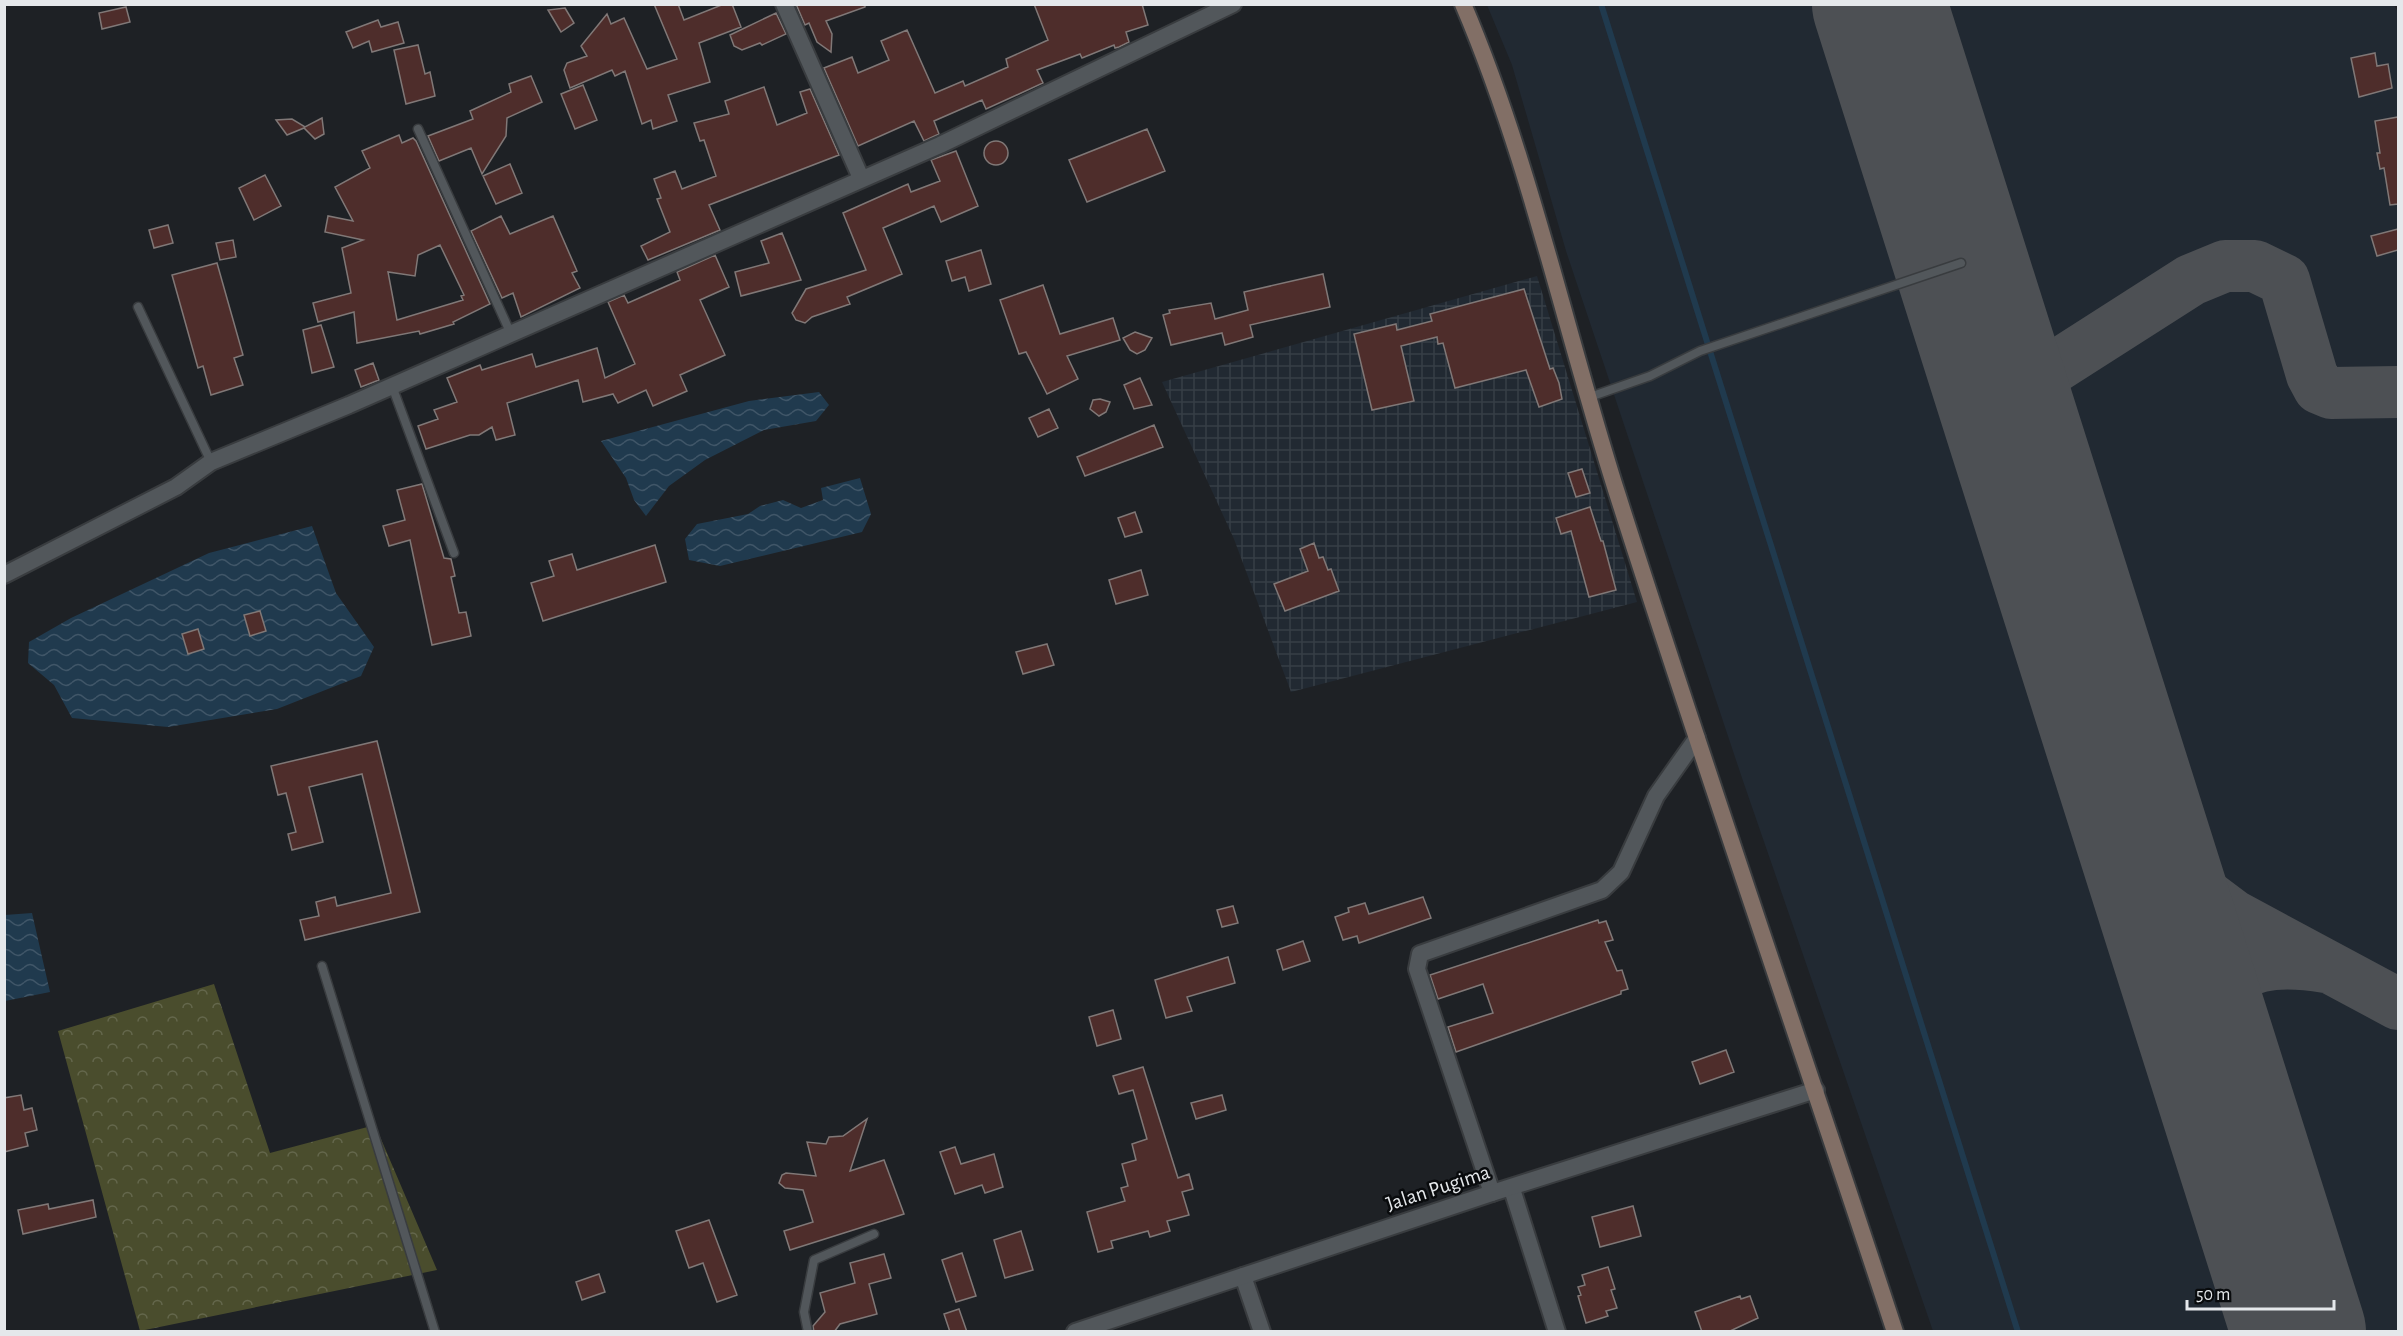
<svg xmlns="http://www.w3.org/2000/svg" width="2403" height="1336" font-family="'Alegreya Sans',sans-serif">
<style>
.built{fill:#212932}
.industrial{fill:url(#industrial-grid)}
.forest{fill:url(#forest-crowns)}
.water{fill:url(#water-waves)}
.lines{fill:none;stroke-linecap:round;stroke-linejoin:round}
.stream{stroke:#203a4e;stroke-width:6}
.taxiway{stroke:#4d5054;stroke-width:52}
.runway{stroke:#4d5054;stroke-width:134}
.building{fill:#4e2d2b;stroke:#807877;stroke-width:1.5;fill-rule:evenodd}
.service-casing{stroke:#393c3f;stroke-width:11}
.minor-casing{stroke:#393c3f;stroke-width:20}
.tertiary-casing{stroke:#393c3f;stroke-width:20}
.secondary-casing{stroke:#393c3f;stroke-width:20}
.service{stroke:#52575b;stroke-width:8}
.minor{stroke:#52575b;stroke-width:16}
.tertiary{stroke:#52575b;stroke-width:16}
.secondary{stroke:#826f66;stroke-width:16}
.labels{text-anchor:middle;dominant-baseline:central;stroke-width:5;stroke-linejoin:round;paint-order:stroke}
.street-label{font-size:21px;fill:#e5e8eb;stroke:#090b0d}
</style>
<defs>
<pattern id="industrial-grid" width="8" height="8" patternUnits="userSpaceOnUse" patternTransform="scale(1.5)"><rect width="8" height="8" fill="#212932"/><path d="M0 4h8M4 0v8" fill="none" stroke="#363e46"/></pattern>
<pattern id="forest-crowns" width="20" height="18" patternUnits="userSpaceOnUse" patternTransform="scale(1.5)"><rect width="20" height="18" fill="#4a4d2d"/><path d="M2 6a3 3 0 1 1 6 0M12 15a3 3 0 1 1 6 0" fill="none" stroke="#64674c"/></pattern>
<pattern id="water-waves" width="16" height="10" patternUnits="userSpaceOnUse" patternTransform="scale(1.5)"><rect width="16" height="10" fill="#203a4e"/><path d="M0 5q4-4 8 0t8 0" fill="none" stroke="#405668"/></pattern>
</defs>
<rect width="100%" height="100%" fill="#1e2125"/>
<path class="built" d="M1487,5H2394L2398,12V1331H1933L1743,781L1566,251L1512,65Z"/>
<path class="industrial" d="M1537,276L1637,602L1291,692L1234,539L1162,382Z"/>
<path class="forest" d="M214,984L270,1153L375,1125L437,1270L140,1331L58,1031Z"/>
<path class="water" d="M819,392L829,405L816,421L764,430L705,460L669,486L646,516L634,500L626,478L601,441L749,401Z
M860,478L871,514L862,532L720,566L689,560L685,539L697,524L748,514L760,506L783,500L801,508L823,500L821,488Z
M312,526L336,593L374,647L361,676L277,709L168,727L72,718L54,685L28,663L29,642L71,618L209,553Z
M32,913L50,992L5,1001V915Z"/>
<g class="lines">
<path class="stream" d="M1601,4L2018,1332"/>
<path class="taxiway" d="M2005,399L2191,280L2225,266H2255L2284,280L2312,375L2319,388L2331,393L2398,392
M2139,823L2190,883L2234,916L2398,1004
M2213,1059C2207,975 2247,954 2326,967"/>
<path class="runway" d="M1879,4L2299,1332"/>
</g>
<path class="building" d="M654,4H678L684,20L724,4H732L741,27L699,43L710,82L668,95L677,121L653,129L651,120L642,124L625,71L615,76L612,70L570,88L564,70L567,63L587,56L581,46L607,14L611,24L624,18L647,69L677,59Z
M796,4H865V7L826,21L832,34L831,52L817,42L809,23L805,25Z
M1034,4H1142L1148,25L1126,32L1129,42L1119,47L1115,48L1114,45L1082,58L1080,54L1037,70L1043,83L986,109L982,100L934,121L939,134L924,141L914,121L858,146L824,68L852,57L858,73L889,60L881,41L907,30L935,93L963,81L965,86L1008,67L1006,59L1048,40Z
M126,7L130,22L102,29L99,13Z
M565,8L574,23L561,32L548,10Z
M776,13L786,34L762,45L760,43L742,50L734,46L730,35Z
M378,20L381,27L398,22L404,43L372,52L369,41L353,48L346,32Z
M418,45L425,74L430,72L435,96L406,104L394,50Z
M2375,53L2377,66L2388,64L2392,88L2359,97L2351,58Z
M531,76L542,102L507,118L506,136L482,174L471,148L439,161L428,136L473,119L470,111L511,92L509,84Z
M583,85L597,120L575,129L561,94Z
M764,87L777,125L807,113L800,92L810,89L839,155L709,205L720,230L648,260L641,246L670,232L657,199L661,198L654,179L675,171L682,189L716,176L704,140L700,141L694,123L729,114L725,101Z
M2398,117V204L2390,205L2384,168L2380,169L2377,153H2380L2375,121Z
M322,118L324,134L315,139L304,128L287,135L276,120L292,119L305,127Z
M1147,129L1165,171L1087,202L1069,160Z
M399,135L402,143L413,138L416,141L490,304L453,322L454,324L420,334L419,331L357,343L354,312L318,322L313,303L351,293L342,248L363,240L325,232L328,216L353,221L335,187L370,168L362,151ZM440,245L464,295L461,296L463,300L397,320L388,272L415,276L418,255Z
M984 153a12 12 0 1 1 24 0a12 12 0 1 1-24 0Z
M956,151L978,206L941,222L934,206L883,228L902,274L847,297L850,304L812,317L805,323L796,320L792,313L806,289L866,270L843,213L908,184L911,192L940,181L931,160Z
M510,164L522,193L496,204L483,176Z
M265,175L281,206L254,220L239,188Z
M501,216L510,234L553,216L577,271L572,273L580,288L521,317L513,293L502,298L471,231Z
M168,225L173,243L154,248L149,230Z
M2398,229V250L2377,256L2371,236Z
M782,233L801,280L741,296L735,272L769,263L761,241Z
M233,240L236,257L220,260L216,243Z
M981,250L991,284L969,291L965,277L952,281L946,261Z
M715,255L729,287L700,300L725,355L680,375L687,391L653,406L646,390L618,403L613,394L583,402L578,380L507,403L515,435L496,440L492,427L479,435H470L426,449L418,426L438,419L434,410L457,402L447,378L480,365L482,370L532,354L536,367L597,348L605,378L635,364L608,302L624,295L628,303L680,280L677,272Z
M217,263L243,355L234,358L243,385L211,395L203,366L198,368L172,275Z
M1323,274L1330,307L1250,325L1253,337L1225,345L1222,333L1171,345L1163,315L1170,313L1169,310L1211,303L1215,319L1248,310L1244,292Z
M1043,285L1060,334L1113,318L1120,340L1067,356L1078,379L1047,394L1026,352L1019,354L1000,300Z
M1524,289L1550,369L1553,368L1559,383L1562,399L1539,407L1526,370L1455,388L1443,343L1438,344L1437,337L1401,346L1414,401L1372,410L1354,334L1396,324L1397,330L1432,321L1430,314Z
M321,325L334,367L312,373L303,330Z
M1135,332L1152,338L1145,350L1137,354L1130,350L1123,338Z
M373,363L379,380L361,387L355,370Z
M1140,378L1152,405L1134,409L1124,385Z
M1100,399L1110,402L1106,412L1099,416L1090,409L1093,400Z
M1049,409L1058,428L1038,437L1029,418Z
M1154,425L1163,447L1085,476L1077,457Z
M1582,469L1590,493L1576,497L1568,473Z
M422,484L444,558L451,559L455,576L451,577L459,613L466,612L471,636L432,645L410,540L389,546L383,526L405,520L397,490Z
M1590,507L1601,541H1603L1616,590L1589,597L1571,531L1561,534L1556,518Z
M1135,512L1142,532L1125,537L1118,518Z
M1314,543L1319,558L1323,557L1328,570L1331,569L1339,591L1285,611L1274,584L1308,571L1300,549Z
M655,545L666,582L543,621L531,583L554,576L549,561L572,554L577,570Z
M1141,570L1148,595L1116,604L1109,580Z
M260,611L266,631L250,636L244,615Z
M198,629L204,649L188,654L182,634Z
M1047,644L1054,665L1023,674L1016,652Z
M377,741L420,912L305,940L300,920L319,916L316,902L335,897L337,906L391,893L362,774L309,787L323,842L292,850L288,834L296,832L286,793L278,795L271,766Z
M1423,897L1431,918L1359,943L1357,936L1343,940L1335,917L1349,912L1348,908L1365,903L1369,914Z
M1233,906L1238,923L1222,927L1217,910Z
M1598,920L1599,923L1606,921L1613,940L1605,942L1617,971L1622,970L1628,989L1621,991V994L1456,1052L1448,1027L1493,1013L1483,984L1438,999L1430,975Z
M1303,941L1310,961L1283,970L1277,950Z
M1228,957L1235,983L1187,997L1192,1011L1166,1018L1155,980Z
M1113,1010L1121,1039L1097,1046L1089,1017Z
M1726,1050L1734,1072L1700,1084L1692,1062Z
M1143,1067L1178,1178L1189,1174L1193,1189L1182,1192L1189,1215L1167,1221L1170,1231L1150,1237L1148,1231L1111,1241L1113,1248L1098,1252L1087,1212L1125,1201L1121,1188L1128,1186L1122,1164L1136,1160L1132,1144L1147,1139L1133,1090L1119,1094L1113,1076Z
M21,1095L24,1110L32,1108L37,1130L25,1133L28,1146L4,1152V1098Z
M1222,1095L1226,1110L1196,1119L1191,1103Z
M867,1119L850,1171L884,1160L904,1214L790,1250L784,1231L813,1222L803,1190L785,1188L779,1183L782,1175L786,1173L816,1176L807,1142L826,1144L829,1137L843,1136Z
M955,1147L961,1164L994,1154L1003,1187L985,1193L982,1185L955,1194L940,1152Z
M93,1200L96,1217L23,1234L18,1210L48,1204L49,1209Z
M1633,1206L1641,1236L1600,1247L1592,1217Z
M709,1220L737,1295L717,1302L703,1263L689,1268L676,1231Z
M1021,1231L1033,1270L1005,1278L994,1240Z
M962,1253L976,1296L956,1302L942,1260Z
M884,1254L891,1278L869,1284L877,1314L840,1324L834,1332H814L813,1326L825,1312L820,1293L855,1283L850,1263Z
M1608,1267L1615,1289L1611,1290L1617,1308L1606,1311L1608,1316L1586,1323L1578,1296L1581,1295L1578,1287L1585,1285L1582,1275Z
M599,1274L605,1292L582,1300L576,1282Z
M1740,1296L1741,1299L1750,1296L1758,1318L1728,1332H1702L1695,1312Z
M959,1309L967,1332H950L944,1314Z"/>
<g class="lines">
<defs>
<path id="service" d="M418,129L511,334
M138,307L211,462
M392,386L454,553
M1587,398L1650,376L1700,351L1961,263
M322,966L435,1332
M808,1332L804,1312L814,1260L874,1234"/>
<path id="minor" d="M784,4L861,178
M4,575L176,487L211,462L349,405L940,145L1233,4
M1512,1189L1557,1332
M1492,1193L1417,969L1420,954L1602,890L1621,872L1656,796L1697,738
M1243,1276L1262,1332"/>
<path id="tertiary" d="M1075,1332L1492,1193L1816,1090"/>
<path id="secondary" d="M1463,4C1530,161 1565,330 1617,493C1706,773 1803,1051 1895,1332"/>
</defs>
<use href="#service" class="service-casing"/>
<use href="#minor" class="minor-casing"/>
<use href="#tertiary" class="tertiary-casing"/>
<use href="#secondary" class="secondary-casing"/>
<use href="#service" class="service"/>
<use href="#minor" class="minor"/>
<use href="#tertiary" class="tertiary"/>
<use href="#secondary" class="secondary"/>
</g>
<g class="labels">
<g class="street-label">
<text transform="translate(1438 1188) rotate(-18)">Jalan Pugima</text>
</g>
</g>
<rect width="2403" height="1336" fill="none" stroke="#e5e8eb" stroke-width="12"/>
<path d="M2187 1300v9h147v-9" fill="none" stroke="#e5e8eb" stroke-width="3"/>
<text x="2196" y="1300" font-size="18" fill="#e5e8eb" stroke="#090b0d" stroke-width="4.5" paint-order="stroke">50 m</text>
</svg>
